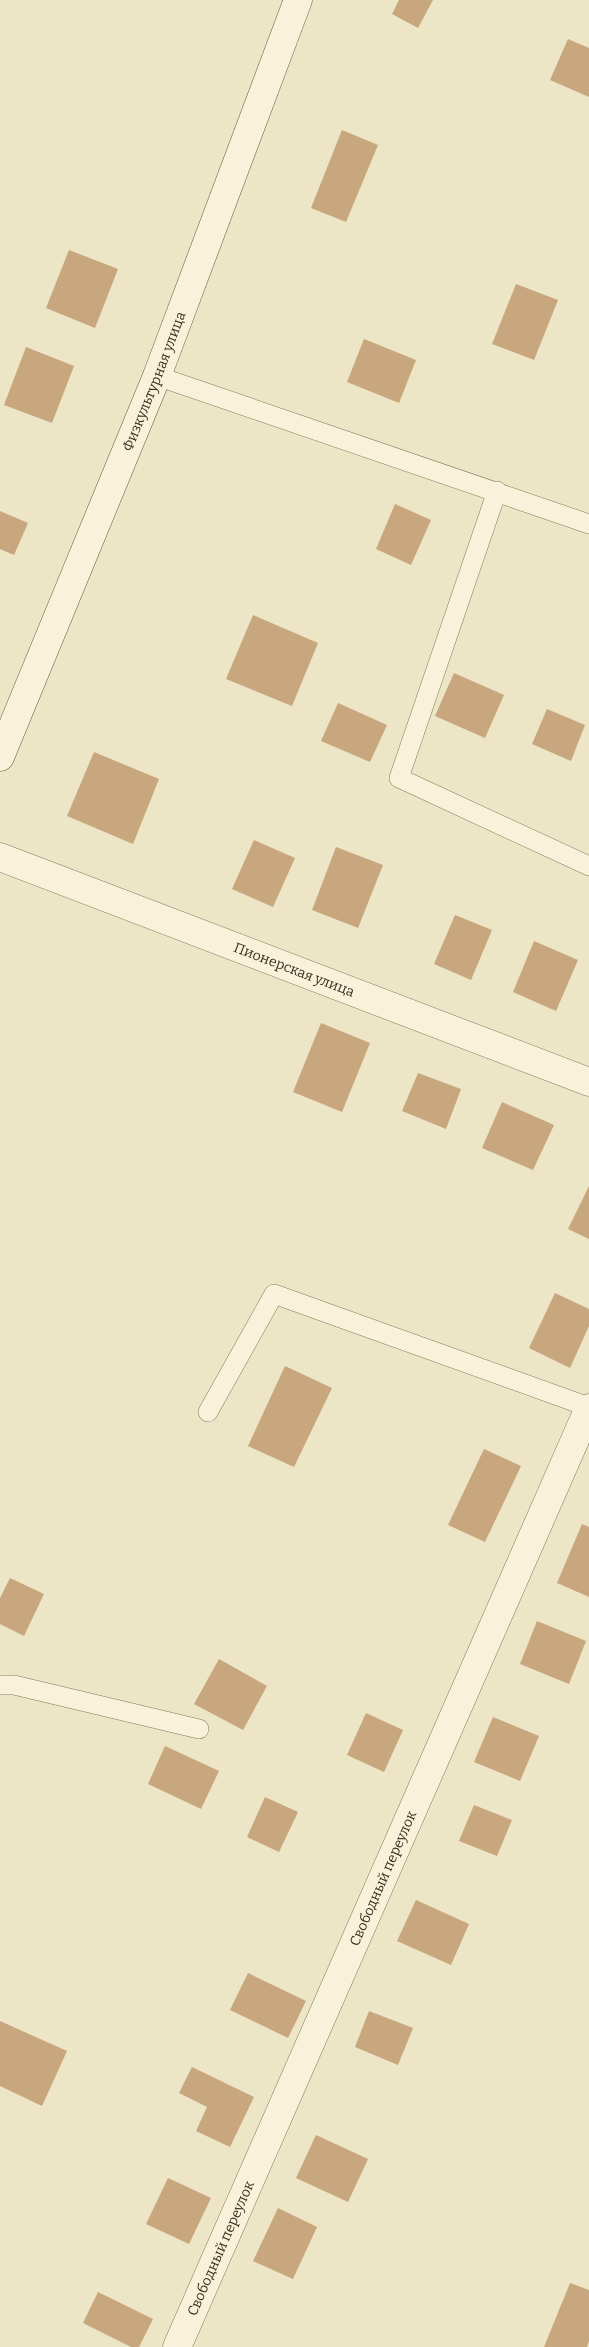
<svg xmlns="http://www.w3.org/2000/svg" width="589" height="2347" font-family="Bitter,serif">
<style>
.building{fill:#c8a67e}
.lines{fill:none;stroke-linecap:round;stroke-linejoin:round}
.lane-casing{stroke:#86785d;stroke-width:20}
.street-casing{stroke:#86785d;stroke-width:29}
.secondary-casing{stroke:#685940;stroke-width:29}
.lane{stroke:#f7f2d9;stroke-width:19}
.street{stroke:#f7f2d9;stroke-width:28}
.secondary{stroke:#f7f2d9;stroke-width:28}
.labels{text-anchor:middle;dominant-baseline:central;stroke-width:5;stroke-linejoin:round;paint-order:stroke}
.street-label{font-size:14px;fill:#382e20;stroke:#f4efd6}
</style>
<rect width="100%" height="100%" fill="#ece5c6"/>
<path class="building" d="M399,0H433L418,28L392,14Z
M568,39L589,48V97L550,80Z
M342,130L378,145L346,222L311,208Z
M69,250L118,269L95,328L46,308Z
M516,284L558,300L534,360L492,344Z
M364,339L416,360L399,403L347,382Z
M26,347L74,366L52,423L4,405Z
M395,504L431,520L411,565L376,549Z
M0,511L28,523L14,555L0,549Z
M253,615L318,643L292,706L226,679Z
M454,673L504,695L485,738L435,716Z
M338,703L387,725L370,762L321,741Z
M547,709L585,725L571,761L532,744Z
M94,752L159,779L133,844L67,816Z
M254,840L295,858L273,907L232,889Z
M336,847L383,865L358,928L312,910Z
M455,915L492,930L471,980L434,964Z
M534,941L578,960L556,1011L513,992Z
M321,1023L370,1043L342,1112L293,1092Z
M418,1073L461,1089L446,1129L402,1111Z
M502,1102L554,1125L533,1170L482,1148Z
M589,1186V1239L568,1229Z
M555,1293L589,1309V1326L570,1368L529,1348Z
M285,1366L332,1388L294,1467L248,1446Z
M484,1449L521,1466L485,1542L448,1525Z
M582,1524L589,1527V1597L557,1583Z
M10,1578L44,1594L24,1636L0,1624V1598Z
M537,1621L586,1641L569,1684L520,1664Z
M219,1659L267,1686L243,1730L194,1704Z
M366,1713L403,1730L384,1772L347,1755Z
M493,1717L539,1736L520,1781L474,1762Z
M165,1746L219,1771L201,1809L148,1784Z
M265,1797L298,1812L279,1852L247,1837Z
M474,1805L512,1820L497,1856L459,1841Z
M416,1900L469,1924L451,1965L397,1941Z
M248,1973L306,2001L288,2038L230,2010Z
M369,2011L413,2028L398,2065L355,2047Z
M0,2021L67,2051L42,2106L0,2086Z
M192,2067L254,2097L230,2147L196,2131L207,2107L179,2093Z
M316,2135L368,2159L348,2202L296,2178Z
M168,2178L211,2198L189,2244L146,2224Z
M278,2208L317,2227L293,2279L253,2261Z
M570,2283L589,2290V2341L587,2347H544Z
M98,2292L153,2319L139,2347H131L83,2323Z"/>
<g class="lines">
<defs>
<path id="lane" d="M157,376L589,524
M497,491L399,778L589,866
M208,1412L274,1294L589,1407
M0,1685H14L199,1729"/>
<g id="street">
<path id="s1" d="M0,857L589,1082"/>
<path id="s2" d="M177,2347L589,1408"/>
</g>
<g id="secondary">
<path id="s3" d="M0,757L157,376L298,0"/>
</g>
</defs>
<use href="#lane" class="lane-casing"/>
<use href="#street" class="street-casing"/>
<use href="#secondary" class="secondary-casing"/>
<use href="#lane" class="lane"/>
<use href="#street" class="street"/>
<use href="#secondary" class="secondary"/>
</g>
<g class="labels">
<g class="street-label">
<text stroke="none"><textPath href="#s3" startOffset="406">Физкультурная улица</textPath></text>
<text stroke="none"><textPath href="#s1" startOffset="315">Пионерская улица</textPath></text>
<text stroke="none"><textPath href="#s2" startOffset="512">Свободный переулок</textPath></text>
<text stroke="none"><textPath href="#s2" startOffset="108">Свободный переулок</textPath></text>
</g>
</g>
</svg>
